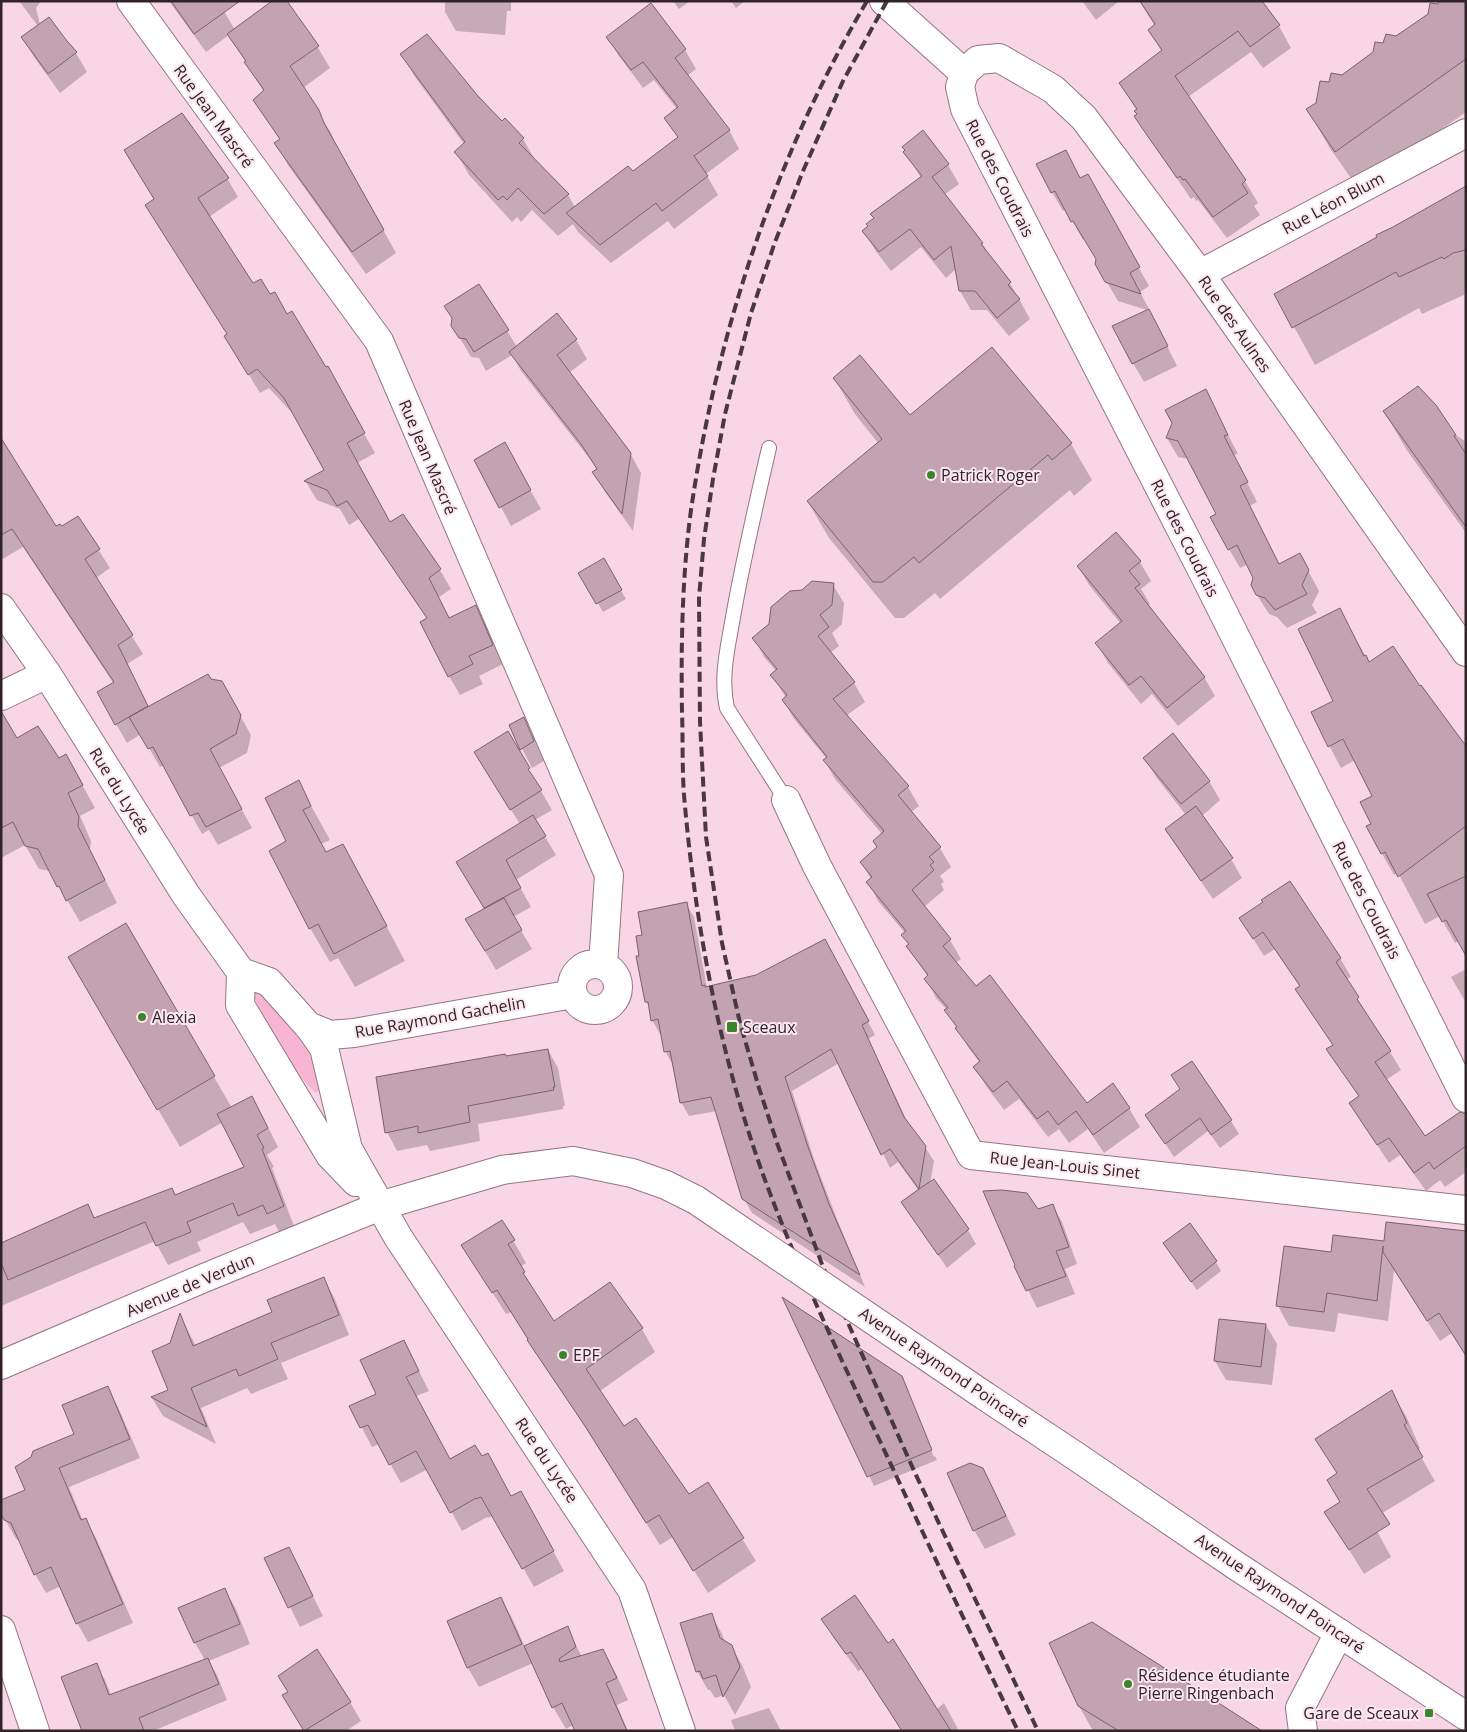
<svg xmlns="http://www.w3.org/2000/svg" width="1467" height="1732" font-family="'Open Sans',sans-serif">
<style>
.green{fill:#f8b4d3}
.shadow{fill:#0003}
.building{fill:#c3a3b1;stroke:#7d606d}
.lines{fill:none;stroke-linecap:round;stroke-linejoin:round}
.service-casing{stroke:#947583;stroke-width:16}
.minor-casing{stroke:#947583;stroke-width:30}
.tertiary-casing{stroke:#947583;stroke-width:30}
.service{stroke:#fff;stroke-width:14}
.minor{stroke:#fff;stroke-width:28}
.tertiary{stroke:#fff;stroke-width:28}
.rail{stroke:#47393f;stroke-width:4;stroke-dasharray:10 5;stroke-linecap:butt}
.tertiary-bridge-casing{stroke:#947583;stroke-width:30;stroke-linecap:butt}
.tertiary-bridge{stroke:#fff;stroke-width:28}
.poi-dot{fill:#3d852b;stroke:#fce7f0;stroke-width:2}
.labels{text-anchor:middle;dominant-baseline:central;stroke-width:4;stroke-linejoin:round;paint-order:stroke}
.street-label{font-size:16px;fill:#302429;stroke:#fce7f0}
.poi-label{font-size:16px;fill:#302429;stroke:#fce7f0;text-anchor:start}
</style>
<rect width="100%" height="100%" fill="#f8d6e5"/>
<path class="green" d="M257,990L295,1029L316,1063L324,1083L320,1090L316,1093C300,1080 290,1060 279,1042C270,1027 261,1013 254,997Z"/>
<path class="shadow" d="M19,1H41L36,8L40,25L66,42L76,53L87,72L60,93L34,57L23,38L38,26Z
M169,1H218L235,30L317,46L330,68L303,88L331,133L337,147L396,253L366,274L288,165L276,143L280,140L254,100L264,92L229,35L206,52Z
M445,1H511V11H507L505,35L456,31L445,12Z
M673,1H690L679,9Z
M731,1H745L736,8Z
M1082,1H1119L1096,20Z
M1139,1H1245L1279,26L1291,48L1263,68L1251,52L1188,97L1245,181L1258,203L1254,206L1260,215L1227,238L1198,200L1196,201L1194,197L1191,199L1149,138L1136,117L1138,115L1137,111L1121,84L1162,52L1149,30L1155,26Z
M1466,1V112L1358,188L1329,147L1308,110L1317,104L1330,83L1384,45Z
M608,38L685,50L696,69L687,76L729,130L739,149L706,174L718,195L674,229L668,221L611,263L578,232L573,224L558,236L532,210L521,222L517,217L512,222L469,175L456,152L464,144L415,77L402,54L477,97L502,123L505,120L523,139L537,163L568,195L575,207L632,173L678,138L666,118L677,109L654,80L643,88L619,56Z
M922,131L948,165L959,184L944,195L982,243L993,261L1010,283L1030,319L1009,336L987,310H971L960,291L956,269L946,278L921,247L891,271L875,250L864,231L921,178L905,152Z
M1065,151L1081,179L1098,195L1149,286L1140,292L1150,311L1118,301L1096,264L1097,259L1085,239L1083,240L1066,209L1063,211L1052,192Z
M227,178L238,197L209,217L253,285L270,296L287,315L327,368L375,453L357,463L390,524L402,515L440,570L451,589L439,597L450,619L475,606L486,625L503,664L479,676L483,684L460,695L449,676L428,620L359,519L349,525L340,509L317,500L306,482L326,471L295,416L269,388L260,393L237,355L228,334L158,225Z
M1466,187V294L1422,314L1419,308L1315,365L1276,294Z
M479,285L517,347L557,315L576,340L587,359L569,373L630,453L641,473L633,531L605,492L594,473L598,470L593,463L521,371L512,355L486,371L479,358L471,357L464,345L452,325Z
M1159,330L1177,366L1144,382L1133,363Z
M992,349L1071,444L1092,480L1074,496L1070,490L940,599L935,593L904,618H895L829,538L808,502L878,443L855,414L834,378L910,417Z
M1205,390L1238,454L1233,455L1257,502L1249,506L1279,565L1300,555L1319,591L1312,605L1317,613L1287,628L1277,617L1269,614L1257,595L1254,578L1248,564L1240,568L1229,549L1218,515L1189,459L1178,457L1167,438L1174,423Z
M1384,411L1450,429L1456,435L1466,442V533L1406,449Z
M1,440L55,528H62L78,518L110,568L96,578L143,654L127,664L149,708L210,681L221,682L251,735L247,753L219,768L252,828L218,845L209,830L202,834L164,765L160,767L141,734L127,743L116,724L114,684L23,547L1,560Z
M504,444L541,509L511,526L476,460Z
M603,560L626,599L603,612L580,573Z
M1140,562L1151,581L1141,589L1150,604L1147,606L1204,677L1215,696L1178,726L1152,694L1141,704L1108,663L1097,643L1121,624L1089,585L1078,566Z
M833,585L844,603L842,624L832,633L839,646L830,653L854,683L865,702L846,716L908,787L919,806L911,812L940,848L951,867L940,876L944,882L941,884L944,890L924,907L950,940L961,959L955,963L976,988L1086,1104L1129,1108L1140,1127L1104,1153L1088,1129L1069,1143L1059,1129L1048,1137L1019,1099L1004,1110L986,1086L975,1067L980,1063L968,1047L947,1010L936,998L926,979L928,977L908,947L909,946L903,935L905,933L878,901L868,882L871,879L861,862L878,848L882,834L835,779L825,761L827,759L794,719L783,700L786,698L772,675L776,671L764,657L754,638Z
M1339,609L1370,664L1419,688L1466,748V953L1459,941L1455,943L1440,916L1425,924L1398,873L1394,875L1367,827L1372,824L1374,797L1355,760L1341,768L1312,713L1335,702Z
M523,719L534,738L544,761L532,768L510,725Z
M1,728L17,740L59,760L79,779L95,808L80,816L91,841L90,850L117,903L80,922L50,871L39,869L25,845L1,858Z
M507,733L552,810L535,820L556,855L516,880L531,907L513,917L532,949L496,970L477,938L485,909L468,881L520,824L486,771Z
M1145,758L1209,781L1220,800L1202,816L1231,859L1242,878L1213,899L1178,848L1167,829L1186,815L1156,777Z
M298,782L330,840L321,844L327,854L343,845L405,961L355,987L338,958L330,962L310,928L288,841Z
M1289,883L1340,958L1351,977L1346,980L1401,1070L1386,1080L1424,1138L1466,1115V1172L1445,1187L1440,1180L1426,1191L1400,1155L1389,1163L1350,1104L1359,1097L1328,1050L1334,1046L1308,1008L1300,987L1275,949L1264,956L1241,919Z
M686,904L694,917L707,988L757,976L833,954L875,1035L868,1039L908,1123L925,1147L934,1161L930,1184L968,1230L976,1244L947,1268L902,1202L919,1191L898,1162L890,1168L839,1063L792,1091L815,1162L837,1219L865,1287L752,1213L744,1199L717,1111L689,1116L681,1102L673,1065L665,1051L662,1034H660L652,1020L651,1009L646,1002L641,957L643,936Z
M126,925L232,1108L252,1098L263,1117L278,1147L267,1155L274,1167L272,1168L294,1226L279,1232L275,1224L250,1234L243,1222L197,1242L201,1251L168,1265L155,1241L1,1306V1244L88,1205L95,1219L176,1197L246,1168L223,1122L180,1147L70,958Z
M1466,969V1003L1451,977Z
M548,1050L558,1068L565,1106H563V1109L478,1124L480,1141L430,1151L427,1145L397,1151L387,1132Z
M1181,1090L1231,1121L1239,1134L1220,1148L1208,1131L1174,1157L1147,1116Z
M1052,1205L1062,1222L1077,1264L1065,1269L1075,1294L1037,1308L1016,1266L1037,1211Z
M1466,1233L1452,1333L1440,1341L1394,1270L1388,1321L1338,1313L1335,1332L1289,1326L1278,1306L1332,1254L1385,1242Z
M513,1240L526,1263L520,1267L553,1323L609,1283L642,1329L655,1352L600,1391L624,1428L689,1495L708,1484L756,1561L708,1593L673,1537L660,1545L574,1410L542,1363L511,1312L506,1314L463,1246Z
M1170,1252L1216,1262L1221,1271L1197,1290Z
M323,1278L334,1297L349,1335L281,1363L288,1379L251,1394L247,1388L201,1408L216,1444L163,1416L152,1398L169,1391L171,1344L180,1316L196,1346L274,1312Z
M785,1300L904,1384L934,1457L935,1456L937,1460L874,1486Z
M1266,1325L1277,1344L1272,1385L1226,1380L1215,1361Z
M404,1342L429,1391L416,1396L450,1460L532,1512L564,1571L534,1587L493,1515L488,1518L487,1517L462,1531L428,1469L401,1483L379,1444L372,1447L351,1407L377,1394Z
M107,1388L118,1407L140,1458L69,1487L83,1521L85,1519L96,1538L133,1623L88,1642L77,1623L61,1586L46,1593L35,1574L20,1541L16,1539L5,1519L27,1491L76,1434Z
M1392,1392L1406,1416L1420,1448L1417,1450L1435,1481L1371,1520L1391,1557L1364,1574L1326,1512L1342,1503L1338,1474L1317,1440Z
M982,1469L993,1488L1016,1535L985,1549L974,1530Z
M289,1549L323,1616L300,1627L266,1558Z
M225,1590L236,1609L250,1644L209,1661L217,1675L227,1700L153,1731H83L96,1665L105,1680L111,1695L205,1660L195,1643L180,1609Z
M501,1599L512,1618L525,1647L567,1628L582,1657L602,1650L615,1672L628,1700L617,1705L628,1731H576L573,1725L566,1729L553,1707L533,1663L479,1687L468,1668L448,1622Z
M711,1614L722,1634L725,1642L731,1646L742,1665L751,1687L735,1715L724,1695L715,1698L710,1690H708L697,1671Z
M823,1619L936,1710L944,1703L959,1731H902L862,1669L858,1671L833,1637Z
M350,1702L361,1721L346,1731H305L295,1715Z
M1079,1706L1260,1731H1093Z
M769,1708L781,1731H735L731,1720Z"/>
<path class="building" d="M171,1H240L194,34Z
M272,1H287L319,46L290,66L319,110L324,123L384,230L352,252L274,143L280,139L253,100L264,90L244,62L246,61L227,34Z
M1140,1H1262L1280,25L1250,47L1238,31L1175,76L1246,180L1242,184L1248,193L1213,217L1185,179L1183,180L1180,176L1177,178L1142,128L1134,116L1137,114L1134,111L1137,109L1119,83L1162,50L1148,30L1155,24Z
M1439,1H1466V59L1335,152L1306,109L1316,103L1320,81L1329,82L1331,73L1342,75L1373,52L1375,42L1383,43L1386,34L1396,36L1428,14L1430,3L1438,4Z
M651,3L686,49L675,58L730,130L694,156L708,176L662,211L656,203L600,245L566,213L628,166L633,171L678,137L664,118L678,107L643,62L631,70L606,37Z
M49,17L67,41L77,52L48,74L21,37Z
M427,34L478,96L502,121L505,118L524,138L519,143L569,194L544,214L518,188L507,200L503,196L498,200L454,152L465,142L400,54Z
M182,113L229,178L198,198L253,283L261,279L270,294L275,292L287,314L292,311L326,367L328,366L365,433L347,443L390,522L403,514L441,569L429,578L449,618L476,605L493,645L469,656L473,664L448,677L420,622L427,618L347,501L337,506L327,490L304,481L324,470L284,398L257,369L248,375L224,336L227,334L145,205L154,199L124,150Z
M923,130L949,164L932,177L983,243L981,244L1011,282L1008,285L1020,299L997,318L975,291H959L951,246L934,260L910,229L879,252L862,231L868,226L866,224L874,218L870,214L922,176L903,152L905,150L902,147Z
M1066,150L1080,178L1088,174L1140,267L1130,273L1141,294L1105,282L1095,264L1096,259L1073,221L1071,222L1055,191L1051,193L1036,164Z
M1466,186V250L1453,253L1444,259L1442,257L1399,277L1396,272L1292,328L1274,294L1377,237L1376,235L1393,227Z
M479,284L509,330L474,352L466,339L459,338L451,326L452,318L444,306Z
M1149,309L1168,346L1132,364L1112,326Z
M557,313L577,339L557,355L631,453L622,514L592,472L597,469L581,444L509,352Z
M992,347L1072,443L1052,460L1048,455L919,563L914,557L883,582H873L807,501L882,439L833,378L860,355L910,415Z
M1418,386L1436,405L1456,435L1454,436L1466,454V527L1383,411Z
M1206,389L1228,435L1224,436L1248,482L1240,486L1279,564L1300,553L1309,570L1302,585L1307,594L1275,610L1265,598L1256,595L1251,585L1253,578L1237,545L1228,550L1210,517L1216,514L1178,441L1166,438L1172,423L1165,410Z
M1,438L56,526L60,524L62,526L78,516L100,549L85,559L133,635L118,645L148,706L115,725L97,692L114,682L12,529L1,535Z
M505,442L531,490L499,508L474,460Z
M1116,532L1141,561L1129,571L1140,584L1135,588L1205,677L1167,708L1141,676L1129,685L1095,643L1122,621L1077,566Z
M604,558L622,590L596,604L578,573Z
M812,581L834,583L832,605L820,615L829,627L818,636L855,682L833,699L909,786L898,795L941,847L929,857L934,862L930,865L934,870L912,890L951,939L943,946L976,986L990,975L1087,1103L1113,1083L1130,1108L1093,1135L1076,1111L1058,1125L1048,1111L1037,1119L1007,1081L993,1092L973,1067L980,1061L955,1028L957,1027L944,1010L948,1008L924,979L928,975L906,946L909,944L901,935L906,931L866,882L872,877L860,862L877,847L873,841L884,831L823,760L827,757L782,700L787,695L770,675L777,669L752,638L769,624L771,607L790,591L802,590Z
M1340,608L1364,656L1366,655L1369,662L1393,646L1420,686L1421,685L1466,746V826L1398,877L1385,852L1381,854L1366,826L1371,824L1360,802L1372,796L1343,739L1328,747L1311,712L1333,701L1298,629Z
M208,674L211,679L222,681L241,715L236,734L210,749L242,809L206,827L198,813L190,816L153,747L148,749L129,717Z
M1,711L17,738L38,726L59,758L66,754L83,785L68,793L79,817L78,826L105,880L66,901L59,886L57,887L38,849L25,846L13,822L1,828Z
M524,717L534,741L520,750L509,725Z
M508,731L530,768L528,769L542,790L510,810L474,752Z
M1173,733L1210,781L1181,804L1143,758Z
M299,780L311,806L303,810L326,852L343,844L387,926L334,954L318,924L309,929L269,851L286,841L265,798Z
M1196,806L1233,858L1201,881L1165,829Z
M533,815L546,836L506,860L521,888L484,908L456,862Z
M1466,876V956L1446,920L1442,922L1427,894Z
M1290,881L1341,958L1336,962L1359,997L1357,999L1391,1051L1375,1062L1425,1136L1460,1112L1466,1114V1146L1434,1169L1429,1162L1414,1173L1389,1138L1377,1145L1349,1103L1359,1096L1326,1049L1333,1045L1295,989L1300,986L1263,932L1253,939L1239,918L1263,902L1261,900Z
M504,898L522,930L485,951L465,919Z
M687,902L702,986L705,985V987L756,975L825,939L869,1021L862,1025L904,1117L926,1146L919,1189L934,1179L969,1229L938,1255L901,1202L919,1189L890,1149L881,1155L831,1049L785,1077L808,1147L829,1204L860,1275L742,1199L711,1097L680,1103L670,1051L664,1052L658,1019L651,1021L648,1002H645L636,956H639L636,936L642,935L638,912Z
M126,923L215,1076L157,1110L68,957Z
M548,1049L555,1087H553L554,1090L468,1106L470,1122L418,1133V1126L385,1133L376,1077L505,1054L506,1056Z
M1192,1061L1232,1120L1211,1135L1200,1118L1165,1144L1145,1115L1180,1089L1171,1075Z
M252,1096L268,1128L257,1135L264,1148L262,1149L284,1206L267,1214L263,1205L238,1216L233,1203L187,1222L191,1232L156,1246L145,1222L8,1280L1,1263V1243L88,1204L94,1218L172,1188L175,1195L244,1167L217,1114Z
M1002,1190L1027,1193L1038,1209L1053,1204L1069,1247L1056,1251L1066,1276L1026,1291L1014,1266L1015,1265L983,1191Z
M502,1220L515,1240L508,1244L525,1272L523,1273L554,1321L610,1282L643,1328L586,1369L624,1426L636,1418L689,1494L708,1482L744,1538L693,1571L659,1515L646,1523L585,1426L527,1340L528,1339L497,1290L492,1293L461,1245Z
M1386,1222L1466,1231V1356L1439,1313L1427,1321L1383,1252V1246L1377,1301L1327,1293L1324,1312L1276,1306L1284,1246L1331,1252L1333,1235L1384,1241Z
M1190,1223L1217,1261L1191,1282L1163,1243Z
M324,1277L339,1315L271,1343L278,1359L239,1376L236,1369L191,1388L207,1427L151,1397L168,1390L152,1351L170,1343L180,1313L193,1346L272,1312L267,1300Z
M782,1297L902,1376L932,1450L867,1477Z
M1219,1319L1266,1324L1261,1367L1214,1361Z
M404,1340L419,1371L406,1377L450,1459L475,1445L482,1456L488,1453L511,1496L521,1491L554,1551L522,1569L481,1497L476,1499V1498L450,1513L416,1451L389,1465L368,1425L360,1428L349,1406L376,1394L360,1360Z
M108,1386L130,1439L59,1468L81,1520L86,1518L123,1604L76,1624L51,1567L34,1575L11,1523L4,1520L1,1514V1500L25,1490L15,1467L31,1457L33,1451L74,1434L62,1405Z
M1392,1390L1407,1423L1404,1425L1423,1457L1367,1489L1390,1524L1349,1550L1324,1512L1340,1502L1327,1480L1337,1473L1315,1439Z
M970,1463L983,1468L1006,1516L973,1531L947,1473Z
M289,1547L313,1596L288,1608L264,1558Z
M225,1588L240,1624L194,1643L178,1608Z
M855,1595L888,1643L893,1639L951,1731H902L851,1652L846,1654L821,1619Z
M501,1597L522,1644L467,1668L447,1621Z
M712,1613L720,1638L732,1645L740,1667L723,1697L716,1675L703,1679L700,1671L696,1672L680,1623Z
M1092,1622L1166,1669L1262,1731H1119L1078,1706L1049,1643Z
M568,1626L576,1647L559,1659L560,1662L603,1649L617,1678L606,1683L627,1731H575L562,1703L552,1708L524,1646Z
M317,1649L351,1702L304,1731L282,1695L288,1692L278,1676Z
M208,1658L219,1684L139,1718L144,1731H82L61,1677L97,1663L109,1695Z"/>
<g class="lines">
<defs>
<path id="service" d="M769,448C756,504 743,560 733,617C728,647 720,677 727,708L786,800"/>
<path id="minor" d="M131,1L379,341L609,875L603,965
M884,1L964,73L960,87L965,109L1207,580L1466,1098
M964,73L978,60L999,58L1053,89L1084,118L1200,274L1466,652
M1200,274L1466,133
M1,608L47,674L186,895L241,972L269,982L310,1028L324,1048L348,1149L398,1237L632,1590L681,1731
M1,696L47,674
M786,800L817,866L971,1155L1466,1210
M572 987a23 23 0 1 1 46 0a23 23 0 1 1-46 0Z
M241,972L240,1005L330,1155L356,1182
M308,1026L330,1035L354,1033L573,994
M1,1630L35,1731
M1303,1731L1300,1708L1339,1633"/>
<path id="tertiary" d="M1,1365L204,1278L380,1206L502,1170L573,1161L632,1173L666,1185L696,1200
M985,1396L1077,1457L1235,1565L1466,1716"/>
</defs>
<use href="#service" class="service-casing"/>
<use href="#minor" class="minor-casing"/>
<use href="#tertiary" class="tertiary-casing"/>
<use href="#service" class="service"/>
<use href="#minor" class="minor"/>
<use href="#tertiary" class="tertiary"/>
<path class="rail" d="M867,1C775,157 717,332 691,510C682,577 681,645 682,712C683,739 682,767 684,795C695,925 720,1057 765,1180C798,1269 839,1355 880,1441C925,1538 971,1634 1018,1731
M887,1L843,81L803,171L775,242L751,313L725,414L713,479L704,539L699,598L700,722L706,837L722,943L740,1023L759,1088L777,1143L823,1267L915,1473L1038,1731"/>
<defs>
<path id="tertiary-bridge" d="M696,1200L985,1396"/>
</defs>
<use href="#tertiary-bridge" class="tertiary-bridge-casing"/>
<use href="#tertiary-bridge" class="tertiary-bridge"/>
</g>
<g class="poi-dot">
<circle cx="931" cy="475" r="5"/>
<circle cx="142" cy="1017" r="5"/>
<rect x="726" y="1021" width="12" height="12" rx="2.5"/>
<circle cx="563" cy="1355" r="5"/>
<circle cx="1128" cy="1684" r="5"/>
<rect x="1424" y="1708" width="10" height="10" rx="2.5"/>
</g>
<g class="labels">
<g class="street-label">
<text transform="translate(214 116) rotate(54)">Rue Jean Mascré</text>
<text transform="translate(1000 178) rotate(63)">Rue des Coudrais</text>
<text transform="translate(1333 203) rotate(-28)">Rue Léon Blum</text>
<text transform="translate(1235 324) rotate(55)">Rue des Aulnes</text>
<text transform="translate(428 457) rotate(67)">Rue Jean Mascré</text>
<text transform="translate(1185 538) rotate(63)">Rue des Coudrais</text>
<text transform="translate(120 791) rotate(58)">Rue du Lycée</text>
<text transform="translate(1367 900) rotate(63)">Rue des Coudrais</text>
<text transform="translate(440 1017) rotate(-10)">Rue Raymond Gachelin</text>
<text transform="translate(1065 1165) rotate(6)">Rue Jean-Louis Sinet</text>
<text transform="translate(190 1285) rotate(-23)">Avenue de Verdun</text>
<text transform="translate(944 1367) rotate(34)">Avenue Raymond Poincaré</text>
<text transform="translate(547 1460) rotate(56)">Rue du Lycée</text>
<text transform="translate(1280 1593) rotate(34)">Avenue Raymond Poincaré</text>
</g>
<g class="poi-label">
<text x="941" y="475">Patrick Roger</text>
<text x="152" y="1017">Alexia</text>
<text x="743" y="1027">Sceaux</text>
<text x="573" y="1355">EPF</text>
<text x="1138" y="1675">Résidence étudiante<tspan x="1138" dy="18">Pierre Ringenbach</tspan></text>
<text x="1419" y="1713" text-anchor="end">Gare de Sceaux</text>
</g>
</g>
<rect width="1467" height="1732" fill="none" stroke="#302429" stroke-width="5"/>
</svg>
